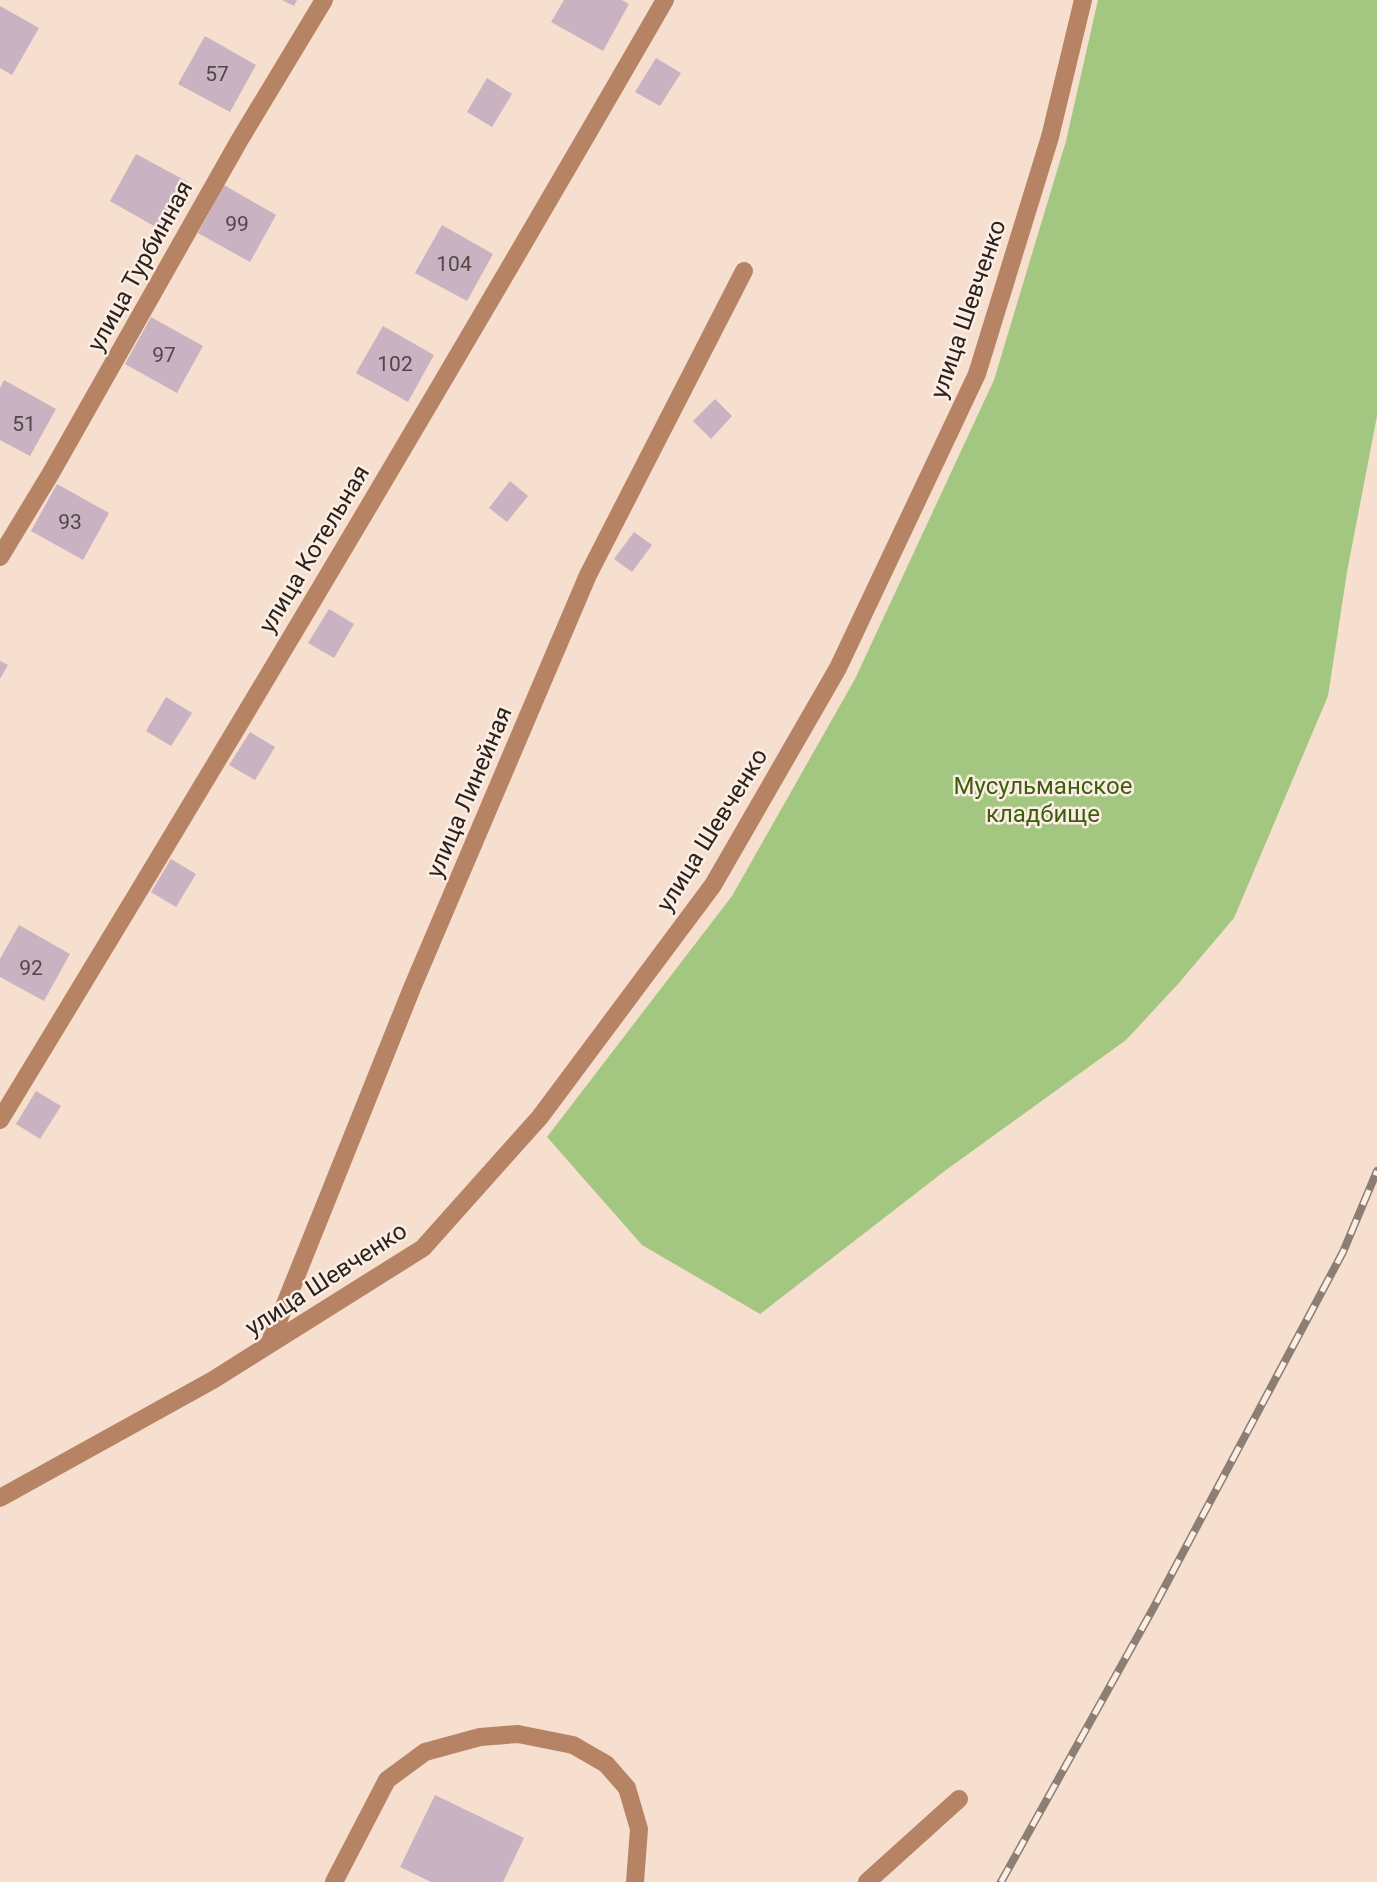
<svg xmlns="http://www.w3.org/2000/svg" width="1377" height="1882" font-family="Roboto,sans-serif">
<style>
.green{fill:#a3c781}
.building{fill:#c9b2c2}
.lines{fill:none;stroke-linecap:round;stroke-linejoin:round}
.minor{stroke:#b68365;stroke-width:18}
.rail-casing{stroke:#8d7e73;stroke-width:8}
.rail{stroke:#fceee4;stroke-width:5;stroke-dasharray:16;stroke-linecap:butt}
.labels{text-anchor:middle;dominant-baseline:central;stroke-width:5;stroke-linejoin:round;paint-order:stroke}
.number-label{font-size:21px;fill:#524646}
.street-label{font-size:24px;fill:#2a221c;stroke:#fceee4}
.park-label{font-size:24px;fill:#3d5e0c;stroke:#fceee4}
</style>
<rect width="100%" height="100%" fill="#f6dfce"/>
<path class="green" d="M1098,0H1377V416L1347,572L1328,696L1234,918L1178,984L1126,1040L946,1170L760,1314L642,1245L547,1137L732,896L855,679L994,380L1066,141Z"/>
<path class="building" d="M282,0H297L294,6Z
M564,0H622L629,4L603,51L551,22Z
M0,6L39,28L12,75L0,68Z
M205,36L256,65L230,112L178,84Z
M656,58L681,73L660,106L635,92Z
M487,78L512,94L492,127L467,112Z
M136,154L188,182L161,230L110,201Z
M224,185L276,215L250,262L198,233Z
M442,225L493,254L467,301L415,273Z
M151,317L203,346L177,393L125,364Z
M383,326L434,355L408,402L356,373Z
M4,380L56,409L30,456L0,440V388Z
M715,399L732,416L711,439L693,421Z
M510,481L528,496L507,522L489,508Z
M57,484L109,513L83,560L31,531Z
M634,532L652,545L632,572L614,559Z
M329,609L354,624L334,658L308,643Z
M0,661L8,665L0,679Z
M166,697L192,713L171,746L146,731Z
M250,732L275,747L255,780L229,765Z
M171,859L196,874L176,907L151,892Z
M19,925L70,954L44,1001L0,977V959Z
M36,1091L61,1106L40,1139L16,1124Z
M435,1795L524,1838L503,1882H431L400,1867Z"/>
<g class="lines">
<path class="minor" d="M0,557L51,473L239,141L324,0
M0,1120C226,749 448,376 665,0
M269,1344L412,988L588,575L744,271
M0,1498L213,1380L423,1248L540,1117L713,885L838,668L977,374L1050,137L1083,0
M334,1882L387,1780L425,1752L480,1737L518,1734L573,1745L606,1764L627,1788L639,1829L635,1882
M867,1882L959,1799"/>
<defs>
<path id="rail" d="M1001,1882L1154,1607L1343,1252L1377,1171"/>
</defs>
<use href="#rail" class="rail-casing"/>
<use href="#rail" class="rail"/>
</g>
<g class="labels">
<g class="number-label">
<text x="217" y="74">57</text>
<text x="237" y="224">99</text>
<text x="454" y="264">104</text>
<text x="164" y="355">97</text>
<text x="395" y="364">102</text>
<text x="24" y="424">51</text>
<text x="70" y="522">93</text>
<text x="31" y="968">92</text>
</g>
<g class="street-label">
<text transform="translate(140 266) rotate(-61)">улица Турбинная</text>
<text transform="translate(968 309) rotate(-71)">улица Шевченко</text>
<text transform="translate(314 549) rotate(-59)">улица Котельная</text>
<text transform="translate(469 792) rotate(-67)">улица Линейная</text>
<text transform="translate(712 830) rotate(-58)">улица Шевченко</text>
<text transform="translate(326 1279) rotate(-33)">улица Шевченко</text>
</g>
<g class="park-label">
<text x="1043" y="786">Мусульманское<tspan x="1043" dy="28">кладбище</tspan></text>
</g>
</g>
</svg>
